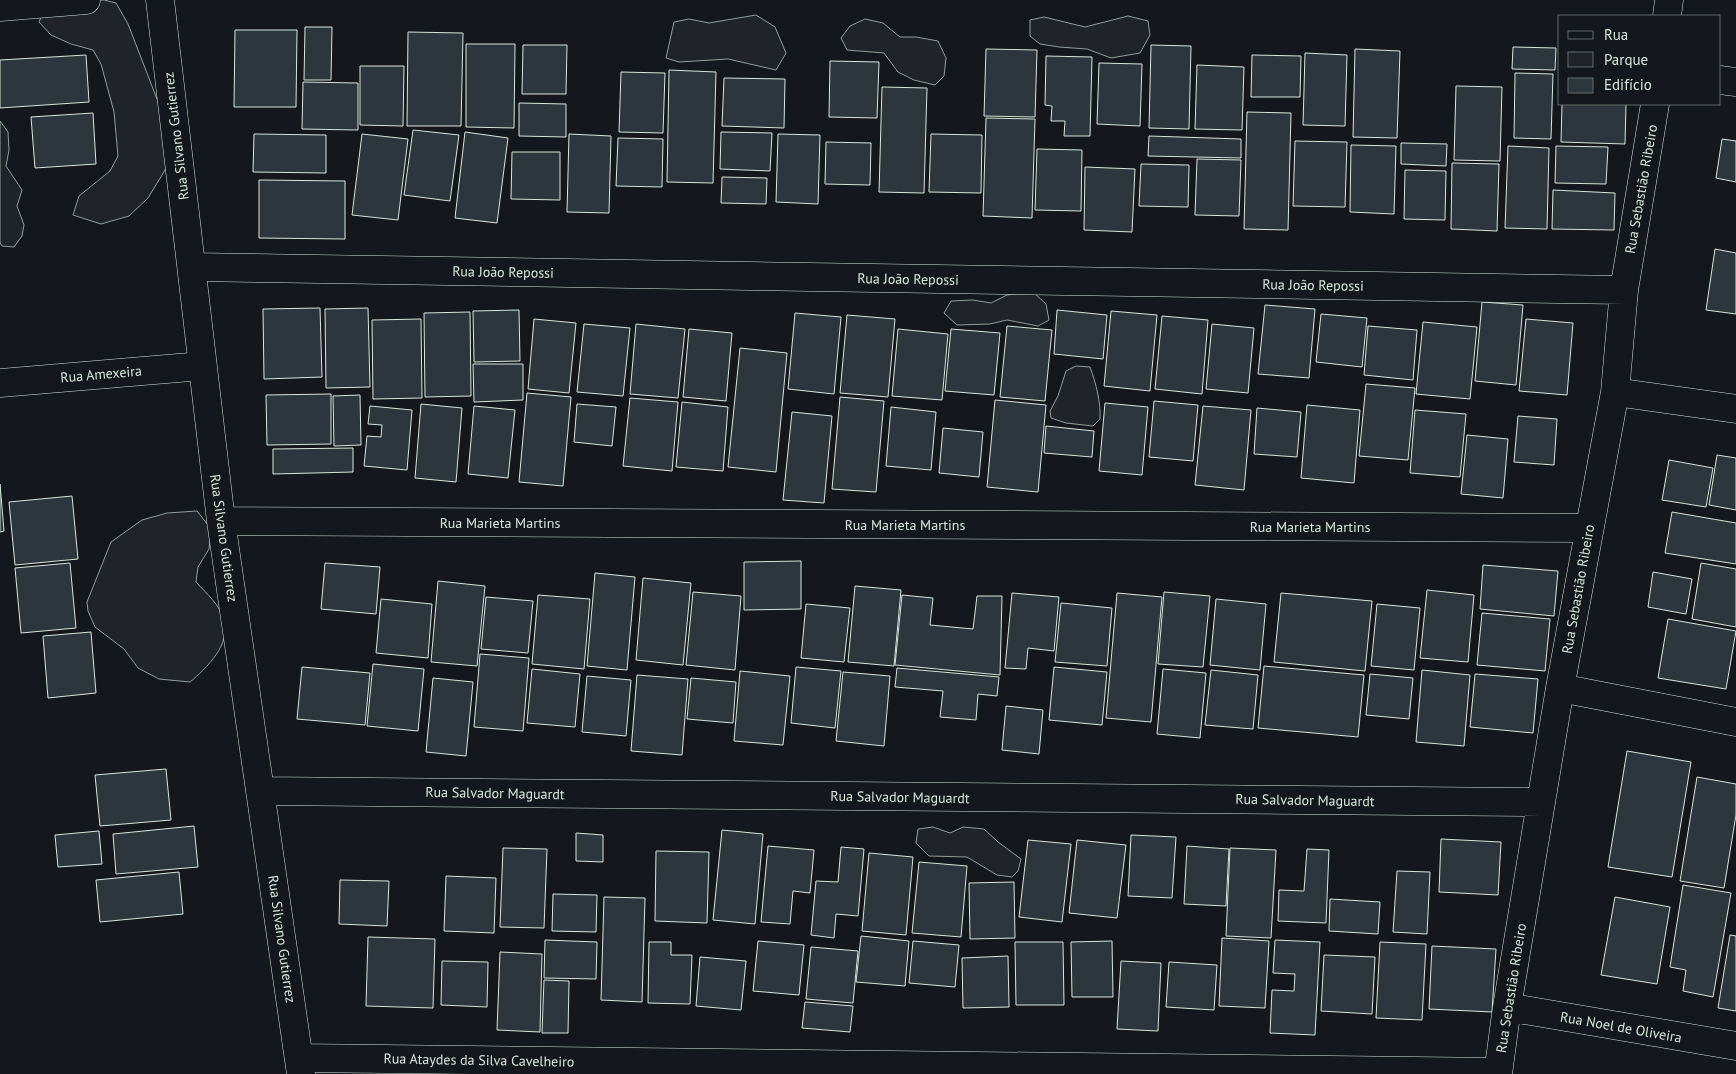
<svg xmlns="http://www.w3.org/2000/svg" width="1736" height="1074" font-family="'PT Sans',sans-serif">
<style>
.green{fill:#202428;stroke:#939e99}
.building{fill:#2c363c;stroke:#d8e6dc}
.lines{fill:none;stroke-linecap:round;stroke-linejoin:round}
.minor-casing{stroke:#d8e6dc;stroke-width:29}
.minor{stroke:#14181c;stroke-width:28}
.labels{text-anchor:middle;dominant-baseline:central;stroke-width:4;stroke-linejoin:round;paint-order:stroke}
.street-label{font-size:14px;fill:#d8e6dc;stroke:#14181c}
</style>
<rect width="100%" height="100%" fill="#14181c"/>
<path class="green" d="M61,0H104L116,3L128,24L162,112L172,150L165,170L148,198L129,216L101,224L73,215L79,196L110,171L118,156L114,112L101,64L93,50L71,44L51,35L39,22L45,7Z
M756,15L775,27L786,53L776,70L728,59L679,62L666,58L674,22L689,19L709,23Z
M1128,16L1148,21L1150,35L1140,53L1111,58L1087,49L1059,47L1040,44L1030,36V20L1044,17L1085,27Z
M865,19L883,23L900,37H916L938,41L946,58L944,76L935,85L914,80L898,72L884,53L847,50L841,38L850,26Z
M0,121L8,132L9,150L6,166L22,190L17,206L24,225L22,236L14,247L2,246L0,243Z
M1032,291L1046,304L1049,320L1038,326L1007,320L990,324L957,325L944,313L951,301L973,300L991,303L1007,295Z
M1076,366L1090,367C1096,383 1101,403 1100,419L1093,426L1066,423L1051,418L1050,411L1058,396L1066,371Z
M197,511L211,529L209,549L198,567L196,582C207,594 220,605 224,620C232,643 206,669 190,682L159,679L138,668L124,649L95,627L88,611L87,602L111,542L142,520L167,513Z
M933,827L950,833L963,827L984,829L998,842L1021,859L1018,871L1012,877L997,875L967,857L929,856L916,843L918,829Z"/>
<path class="building" d="M305,27H332L331,80H304Z
M235,30H297L296,107H234Z
M408,32L463,33L461,126H407Z
M466,44H515L514,128L466,127Z
M523,45H567L566,94H522Z
M1151,45L1191,46L1189,129L1149,128Z
M1513,47L1556,48L1555,70L1512,69Z
M986,49L1037,50L1035,117L984,116Z
M1355,49L1400,51L1397,138L1353,137Z
M1305,53L1347,55L1345,126L1303,125Z
M86,55L89,102L0,108V60Z
M1252,55L1301,56L1300,97H1251Z
M1046,56L1092,57L1090,136H1064L1065,121H1051L1052,106L1045,105Z
M830,61L879,62L877,118L829,117Z
M1099,63L1142,64L1140,126L1097,124Z
M1197,65L1244,67L1242,130L1195,129Z
M360,66H404L403,126L360,125Z
M669,70L716,72L713,183L667,182Z
M621,72L665,73L663,133L619,132Z
M1515,73L1553,74L1551,139L1514,138Z
M724,78L785,79L784,128L722,126Z
M303,82L358,83V130L302,129Z
M1456,86L1502,87L1500,161L1454,160Z
M882,87L927,88L924,193L879,192Z
M519,103L566,104V137L519,136Z
M1562,104H1626L1625,144L1561,142Z
M1247,112L1291,113L1288,230L1244,229Z
M93,113L96,164L35,168L31,117Z
M986,118L1035,119L1032,218L983,216Z
M413,130L459,135L450,201L404,195Z
M465,132L508,138L497,223L455,218Z
M721,132L772,133L770,171L720,169Z
M254,134L326,135V173L253,172Z
M362,134L408,139L398,220L352,215Z
M569,134L611,136L609,213L567,212Z
M778,134L820,135L818,204L776,202Z
M931,134L982,135L981,193L929,192Z
M1149,136L1241,139V158L1148,156Z
M618,138L663,139L662,187L616,186Z
M1722,139L1736,141V182L1716,178Z
M1295,141L1347,142L1345,207L1293,206Z
M826,142L871,143L870,185L825,184Z
M1401,143L1447,144L1446,166L1401,164Z
M1351,145L1396,146L1394,214L1350,212Z
M1508,146L1549,148L1547,229L1505,228Z
M1556,146L1608,147L1606,184L1555,183Z
M1037,149L1082,150L1081,211L1035,210Z
M512,152H560V200L511,199Z
M1197,159L1241,160L1239,216L1195,215Z
M1452,163L1499,164L1497,231L1451,229Z
M1141,164L1189,165L1188,207L1139,206Z
M1085,167L1135,169L1132,232L1084,230Z
M1405,170L1446,171L1445,220L1404,219Z
M722,177L767,178L766,204L721,203Z
M259,180L345,181V239L259,238Z
M1553,190L1615,193L1614,230L1552,229Z
M1715,249L1736,253V314L1706,310Z
M1482,302L1523,305L1516,385L1475,381Z
M1265,305L1315,309L1309,378L1258,374Z
M320,308L322,377L264,379L263,309Z
M368,308L370,387L326,388L325,309Z
M519,310L520,361L474,362L473,311Z
M1057,310L1107,315L1103,359L1054,354Z
M1111,311L1157,315L1150,391L1104,386Z
M470,312L471,396L425,397L424,313Z
M795,313L841,317L834,394L788,389Z
M1321,314L1367,318L1362,367L1316,362Z
M847,315L895,319L888,397L840,393Z
M1162,316L1208,320L1202,394L1155,389Z
M421,319L422,398L373,399L372,320Z
M534,319L576,323L569,393L528,389Z
M1526,319L1573,323L1567,395L1519,391Z
M1423,322L1477,327L1470,399L1416,394Z
M584,324L630,328L623,396L577,392Z
M636,324L685,329L678,398L630,394Z
M1212,324L1254,328L1248,393L1206,389Z
M1007,326L1052,330L1045,401L1000,397Z
M1368,326L1417,330L1413,380L1364,375Z
M689,329L732,333L726,401L683,397Z
M898,329L948,334L942,400L892,396Z
M951,329L1000,333L994,395L945,391Z
M740,348L787,353L776,472L728,467Z
M473,364H523V400L474,402Z
M1366,384L1415,388L1408,460L1359,456Z
M527,393L571,397L563,486L519,482Z
M331,394V444L267,445L266,395Z
M360,395L361,445L334,446L333,396Z
M840,397L884,401L876,492L832,489Z
M630,398L678,402L672,471L623,466Z
M995,400L1046,405L1038,492L987,487Z
M1154,401L1198,405L1193,461L1149,457Z
M682,402L728,407L723,471L676,467Z
M1105,403L1148,407L1142,475L1099,471Z
M421,404L462,408L456,482L415,478Z
M577,404L616,407L612,446L574,442Z
M1307,405L1360,410L1354,483L1301,478Z
M370,406L412,410L407,470L364,466L367,436L381,437L382,425L368,424Z
M474,406L515,410L508,478L468,474Z
M1203,406L1251,410L1244,490L1195,485Z
M891,407L936,412L931,470L886,466Z
M1257,408L1301,412L1297,457L1254,454Z
M1415,410L1466,414L1460,477L1410,473Z
M792,412L832,416L824,503L783,500Z
M1518,416L1557,419L1554,465L1514,462Z
M1046,426L1094,431L1092,457L1044,453Z
M943,428L983,432L979,477L939,473Z
M1467,435L1508,439L1503,498L1461,494Z
M353,448V472L273,474V449Z
M1717,455L1736,458V510L1709,505Z
M1669,460L1713,468L1706,507L1662,500Z
M0,484L4,531L0,532Z
M72,496L78,559L15,565L9,502Z
M1672,512L1736,523V564L1665,553Z
M801,561V609L744,610V562Z
M70,563L76,628L21,633L15,568Z
M325,563L380,567L376,614L321,609Z
M1701,563L1736,569V627L1692,619Z
M1483,565L1558,571L1554,616L1480,609Z
M1653,572L1692,579L1686,614L1648,607Z
M595,573L635,577L627,670L587,666Z
M643,578L691,583L683,665L636,660Z
M438,581L485,586L477,666L431,662Z
M855,586L901,590L894,666L848,662Z
M1427,590L1474,595L1468,662L1420,658Z
M693,592L741,596L735,670L686,665Z
M1164,592L1210,596L1203,667L1158,664Z
M1012,593L1059,597L1054,651L1028,648L1026,669L1005,668Z
M1117,593L1162,597L1151,722L1106,718Z
M1281,593L1372,601L1365,671L1274,662Z
M538,595L590,599L584,669L532,664Z
M902,595L933,598L930,625L973,629L977,596H1002L1000,675L895,665Z
M486,597L533,601L528,653L481,649Z
M381,599L432,604L428,658L376,653Z
M1216,599L1266,604L1260,670L1210,665Z
M1061,603L1112,608L1107,666L1055,662Z
M806,604L850,608L844,662L801,658Z
M1377,604L1420,608L1414,670L1371,666Z
M1482,613L1550,619L1545,671L1477,665Z
M1668,619L1736,631L1726,689L1658,678Z
M91,632L96,693L48,698L43,636Z
M480,654L529,658L523,731L474,727Z
M373,664L424,669L418,731L367,726Z
M1264,666L1364,675L1358,737L1258,728Z
M302,667L370,673L365,725L297,719Z
M796,667L841,671L835,728L791,723Z
M1054,667L1107,672L1102,725L1049,720Z
M897,668L999,677L997,696L978,694L976,720L940,717L943,691L895,687Z
M532,669L580,674L575,727L527,723Z
M1163,669L1206,673L1200,738L1157,734Z
M1211,670L1258,675L1253,729L1205,725Z
M1422,670L1470,675L1464,746L1416,742Z
M740,671L790,676L783,745L734,741Z
M843,672L890,676L884,746L836,741Z
M1370,674L1413,678L1409,719L1366,715Z
M1475,674L1538,679L1533,733L1470,727Z
M637,675L688,679L682,755L631,751Z
M587,676L631,680L626,736L582,732Z
M433,678L473,682L466,756L426,752Z
M691,678L736,682L733,723L687,719Z
M1006,706L1043,710L1039,754L1002,750Z
M1627,751L1691,762L1672,877L1608,867Z
M166,769L171,820L100,826L95,775Z
M1697,777L1736,784V815L1724,888L1680,881Z
M194,826L198,867L116,874L113,834Z
M722,830L763,834L755,924L713,920Z
M99,831L102,864L58,867L55,835Z
M576,833L603,835V862L576,861Z
M1131,835L1176,837L1172,898L1128,896Z
M1441,839L1501,842L1498,895L1439,892Z
M1028,840L1071,844L1062,922L1019,917Z
M1077,840L1126,845L1117,918L1069,913Z
M768,846L814,850L810,893L793,891L790,924L761,922Z
M1187,846L1229,849L1226,906L1184,904Z
M841,847L864,849L858,916L836,914L834,938L811,935L816,881L838,882Z
M503,848L547,849L544,928L500,927Z
M1230,848L1276,850L1271,938L1226,936Z
M1307,849L1329,850L1326,923L1278,921L1279,890L1304,891Z
M656,851L709,852L707,923L655,921Z
M869,853L913,857L906,935L862,931Z
M919,862L967,866L961,937L912,933Z
M1397,871L1430,872L1427,934L1393,932Z
M179,872L183,914L100,922L96,880Z
M446,876L496,878L494,933L444,931Z
M340,880L389,881L387,926L339,924Z
M1014,882L1015,938L970,939L969,883Z
M1683,885L1731,893L1713,997L1683,991L1686,970L1670,967Z
M553,894L597,895L596,932L552,931Z
M604,897L645,898L642,1002L601,1000Z
M1615,897L1670,907L1657,984L1601,975Z
M1330,899L1380,902L1378,934L1329,931Z
M1730,935L1736,936V1011L1718,1008Z
M861,936L909,941L905,986L856,982Z
M368,937L435,939L433,1008L366,1006Z
M1222,938L1269,941L1265,1008L1219,1006Z
M545,940L597,942L596,979L544,978Z
M1275,940L1320,942L1315,1035L1270,1033L1272,990L1294,991L1295,974L1273,973Z
M758,941L804,945L799,995L753,991Z
M913,941L959,945L955,987L909,983Z
M1112,941L1113,997H1072L1071,942Z
M649,942H671V955H692L690,1004L648,1003Z
M1015,942H1063L1064,1005H1016Z
M1380,942L1426,944L1422,1020L1376,1018Z
M1432,946L1496,949L1492,1012L1429,1009Z
M811,947L858,951L853,1003L806,999Z
M500,952L542,954L540,1032L497,1030Z
M1324,955L1375,957L1372,1014L1321,1011Z
M1008,956L1009,1007L963,1008L962,958Z
M700,957L746,961L741,1010L696,1006Z
M442,961L488,962L487,1007L441,1005Z
M1121,961L1161,963L1158,1031L1117,1029Z
M1169,962L1217,965L1214,1010L1166,1007Z
M544,980L569,981L568,1033H542Z
M805,1002L853,1006L850,1032L802,1028Z"/>
<g class="lines">
<defs>
<path id="minor" d="M160,0L221,521L301,1074
M0,7L86,0
M1667,16L1669,0
M1720,80L1736,82
M192,267L1624,290
M0,383L202,366
M1615,392L1736,409
M221,521L1589,528
M1560,688L1736,722
M260,791L1540,802
M1507,1007L1736,1046
M299,1058L1498,1072
M1498,1074L1507,1007L1560,688L1615,392L1624,290L1655,104"/>
</defs>
<use href="#minor" class="minor-casing"/>
<use href="#minor" class="minor"/>
</g>
<g class="labels">
<g class="street-label">
<text transform="translate(176 136) rotate(-97)">Rua Silvano Gutierrez</text>
<text transform="translate(1641 189) rotate(-80)">Rua Sebastião Ribeiro</text>
<text transform="translate(503 272) rotate(1)">Rua João Repossi</text>
<text transform="translate(908 279) rotate(1)">Rua João Repossi</text>
<text transform="translate(1313 285) rotate(1)">Rua João Repossi</text>
<text transform="translate(101 374) rotate(-5)">Rua Amexeira</text>
<text x="500" y="523">Rua Marieta Martins</text>
<text x="905" y="525">Rua Marieta Martins</text>
<text x="1310" y="527">Rua Marieta Martins</text>
<text transform="translate(224 538) rotate(82)">Rua Silvano Gutierrez</text>
<text transform="translate(1578 589) rotate(-80)">Rua Sebastião Ribeiro</text>
<text transform="translate(495 793) rotate(1)">Rua Salvador Maguardt</text>
<text transform="translate(900 797) rotate(1)">Rua Salvador Maguardt</text>
<text transform="translate(1305 800) rotate(1)">Rua Salvador Maguardt</text>
<text transform="translate(282 939) rotate(82)">Rua Silvano Gutierrez</text>
<text transform="translate(1511 988) rotate(-81)">Rua Sebastião Ribeiro</text>
<text transform="translate(1621 1027) rotate(10)">Rua Noel de Oliveira</text>
<text transform="translate(479 1060) rotate(1)">Rua Ataydes da Silva Cavelheiro</text>
</g>
</g>
<rect x="1558" y="15" width="162" height="90" fill="#14181c" stroke="#626a69"/>
<rect x="1568" y="31" width="25" height="8" fill="#14181c" stroke="#626a69"/>
<text x="1604" y="40" font-size="15" fill="#d8e6dc">Rua</text>
<rect x="1568" y="52" width="25" height="15" fill="#202428" stroke="#626a69"/>
<text x="1604" y="65" font-size="15" fill="#d8e6dc">Parque</text>
<rect x="1568" y="78" width="25" height="15" fill="#2c363c" stroke="#626a69"/>
<text x="1604" y="90" font-size="15" fill="#d8e6dc">Edifício</text>
</svg>
